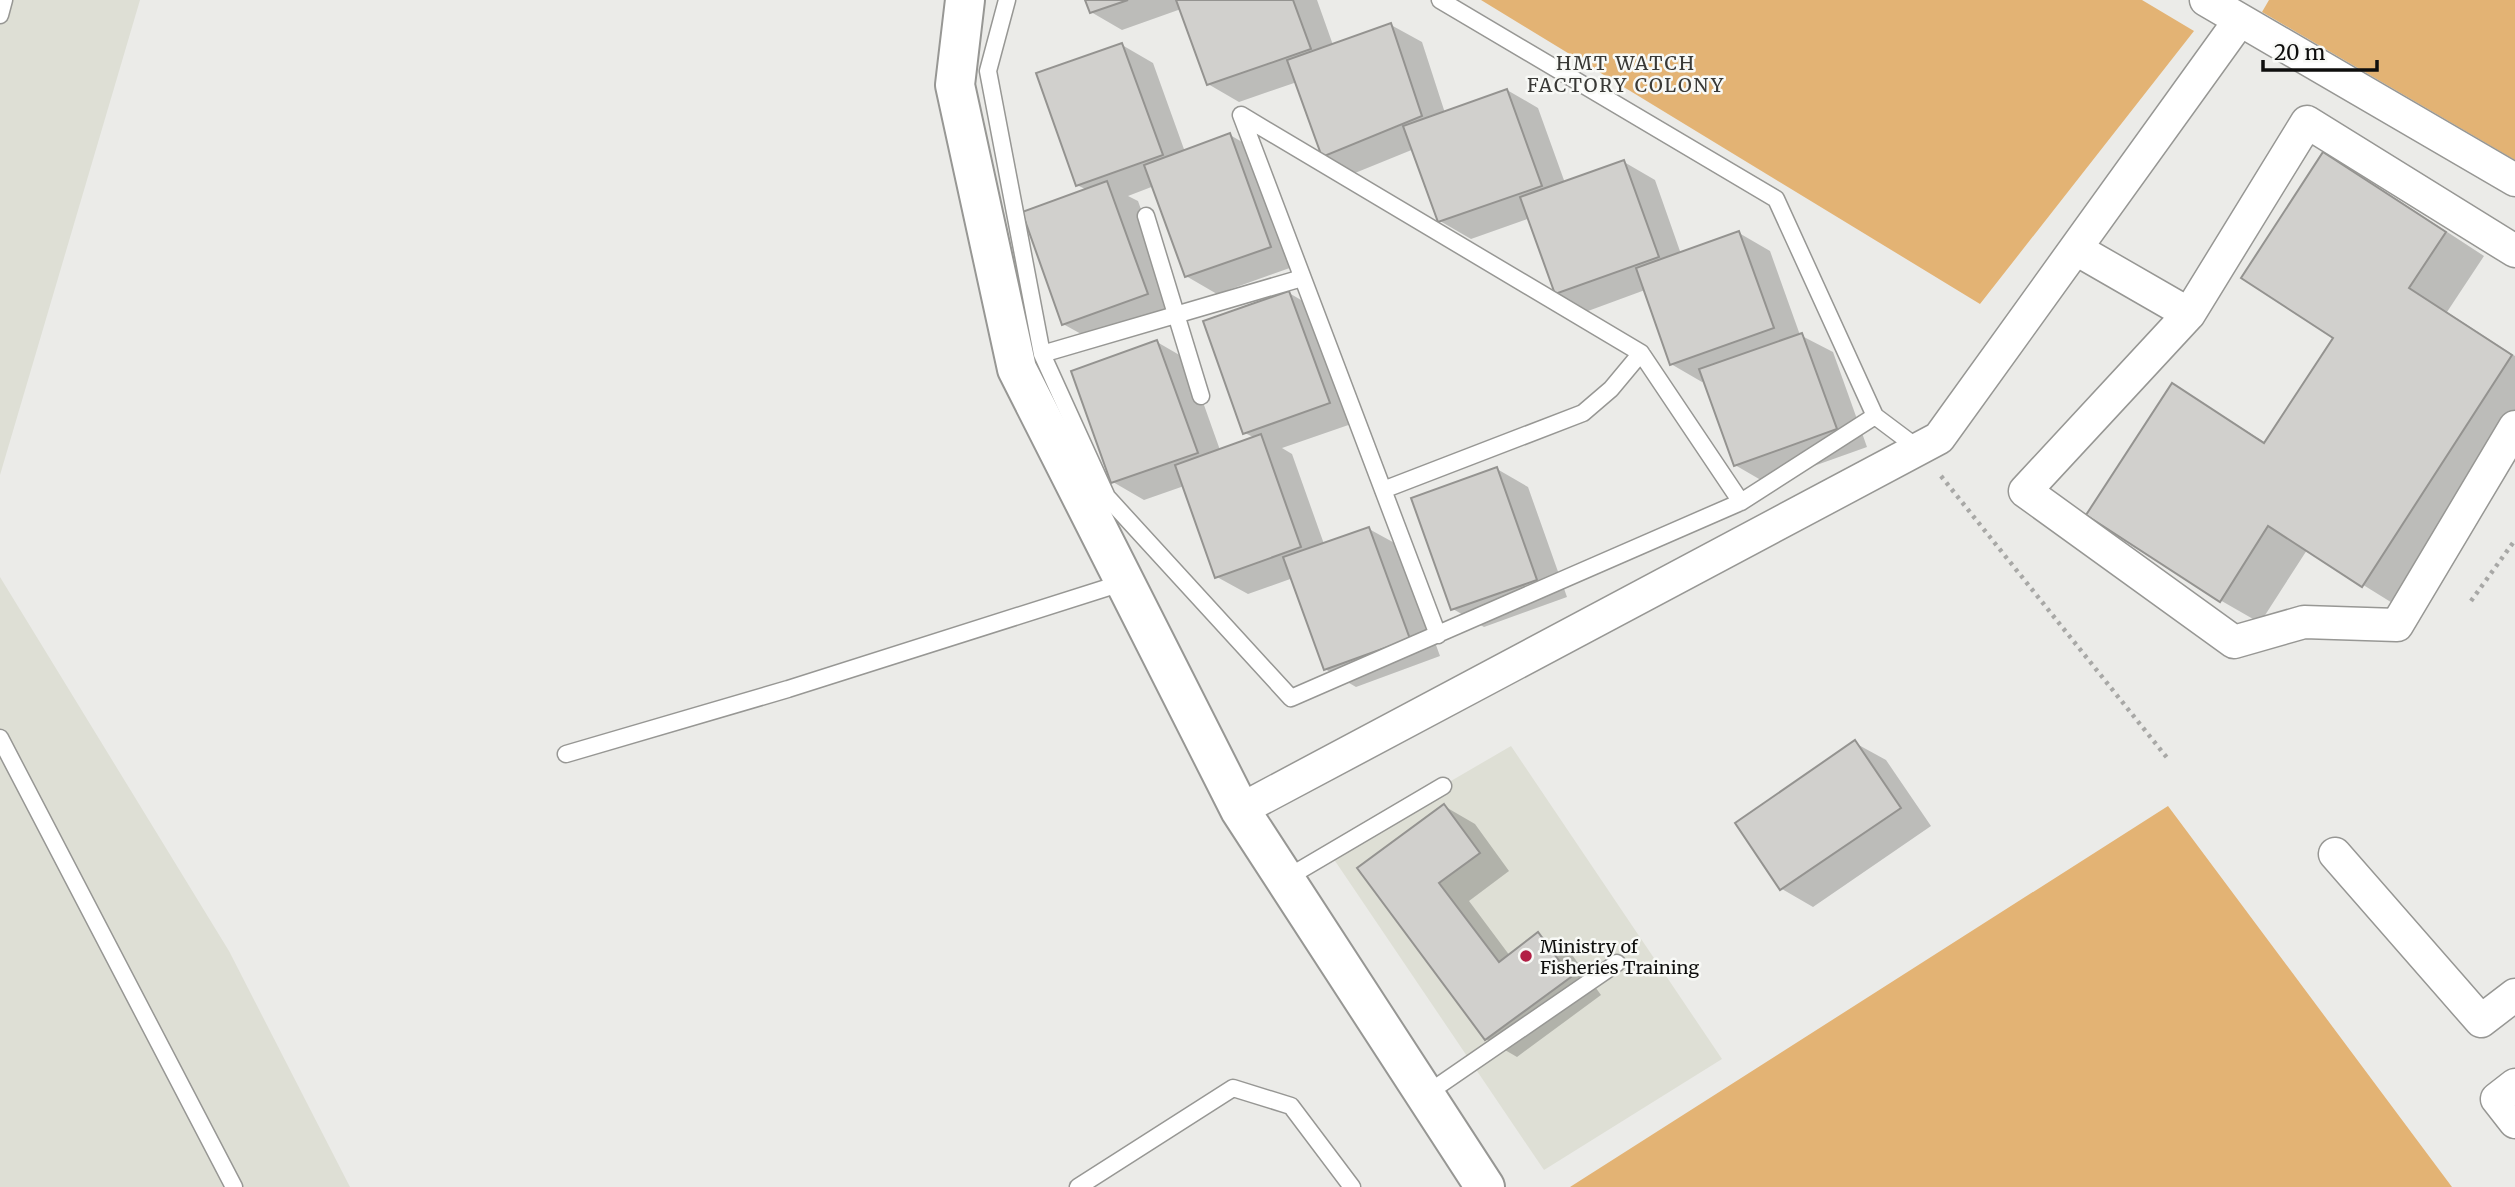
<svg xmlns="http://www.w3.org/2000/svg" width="2515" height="1187" font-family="Merriweather,serif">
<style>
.built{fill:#dedfd5}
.green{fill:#e3b374}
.shadow{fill:#0003}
.building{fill:#d1d0cd;stroke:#949390;stroke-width:2}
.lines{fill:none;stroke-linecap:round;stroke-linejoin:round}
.lane-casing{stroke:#979794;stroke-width:19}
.street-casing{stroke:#979794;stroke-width:35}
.secondary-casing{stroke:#979794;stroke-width:42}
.path{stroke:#a8a8a6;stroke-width:4.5;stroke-dasharray:3.5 5;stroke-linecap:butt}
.lane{stroke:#fff;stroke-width:16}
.street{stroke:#fff;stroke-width:32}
.secondary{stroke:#fff;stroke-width:38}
.poi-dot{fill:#b21f45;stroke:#f8f9f6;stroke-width:2.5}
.labels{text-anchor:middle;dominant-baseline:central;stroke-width:5;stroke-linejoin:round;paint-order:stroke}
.poi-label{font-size:18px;fill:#0e0e0d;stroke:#f8f9f6;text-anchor:start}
.neighbourhood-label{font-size:19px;letter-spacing:2px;fill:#393936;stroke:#f8f9f6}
</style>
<rect width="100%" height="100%" fill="#ebebe8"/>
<path class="built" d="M0,0H140L0,475Z
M0,577L229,951L350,1187H0Z
M1511,746L1722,1059L1544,1170L1329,852Z"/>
<path class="green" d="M1481,0H2142L2194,31L1980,304Z
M2269,0H2515V160L2262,12Z
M2168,806L2452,1187H1570Z"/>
<path class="shadow" d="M1087,0H1317L1333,45L1391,25L1422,42L1445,113L1507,90L1538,108L1565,183L1624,162L1655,180L1681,254L1739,233L1770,251L1800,335L1833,352L1867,447L1766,483L1735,465L1705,381L1702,382L1671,364L1645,290L1588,311L1557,293L1530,218L1471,239L1440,221L1414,149L1355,173L1324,155L1297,82L1239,102L1208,84L1181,9L1122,30L1091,12Z
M1122,45L1153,63L1185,152L1230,135L1261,153L1301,264L1217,294L1186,276L1154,186L1128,196L1138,201L1178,312L1094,341L1063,324L1087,190L1077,185Z
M2323,154L2363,177L2484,256L2447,312L2515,356V435L2402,609L2307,550L2260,623L2220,600L2172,385L2266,443L2335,337Z
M1289,293L1320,311L1360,421L1282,448L1292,454L1324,544L1369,529L1400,546L1440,656L1356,687L1325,669L1293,578L1248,594L1217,577L1184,486L1144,500L1113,482L1157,342L1188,360L1220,450L1255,438L1245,433Z
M1497,469L1528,487L1567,597L1484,627L1453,609Z
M1855,743L1886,760L1931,826L1813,907L1782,889Z
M1444,806L1475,824L1509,871L1469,901L1510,956L1539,935L1570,952L1601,995L1517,1057L1486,1039L1360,868Z"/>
<path class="building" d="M1085,0H1128L1090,13Z
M1176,0H1293L1311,49L1207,85Z
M1391,23L1422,116L1322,157L1287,60Z
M1122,43L1163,155L1076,186L1036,73Z
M1507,89L1542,186L1438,222L1403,126Z
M1230,133L1271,247L1185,277L1144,165Z
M2323,152L2446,232L2409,288L2512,355L2362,587L2268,526L2220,602L2086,515L2172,383L2264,443L2333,338L2241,278Z
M1624,160L1659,257L1555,294L1520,197Z
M1107,181L1148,294L1062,325L1022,212Z
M1739,231L1774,328L1670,365L1636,268Z
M1289,291L1330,403L1243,434L1203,321Z
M1802,333L1837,429L1734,466L1699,369Z
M1157,340L1198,453L1111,483L1071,371Z
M1261,434L1301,547L1215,578L1175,465Z
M1497,467L1537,580L1451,610L1411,498Z
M1369,527L1410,639L1324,670L1283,557Z
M1855,740L1901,808L1780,890L1735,823Z
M1444,804L1480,853L1439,883L1499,962L1538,932L1571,977L1485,1040L1357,868Z"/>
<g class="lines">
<defs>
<path id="lane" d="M1007,0L988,71L1042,354L1107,497L1291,698L1741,502L1875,416
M1440,0L1776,199L1875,416L1919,449
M0,15L4,0
M1146,216L1201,396
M1042,354L1302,278
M1383,490L1583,413L1611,389L1641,353
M1438,635L1241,115L1641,353L1741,502
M0,738L234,1187
M566,754L788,689L1125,582
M1285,879L1443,786
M1425,1095L1617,963
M1078,1187L1233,1088L1291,1106L1352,1187"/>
<path id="street" d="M2206,0L2515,180
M2076,249L2189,314
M2515,251L2307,122L2189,314L2025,491L2234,642L2304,622L2397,625L2515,427
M1240,810L1939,438L2240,20
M2335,854L2481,1021L2515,995
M2515,1085L2497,1099L2515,1122"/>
<path id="secondary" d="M965,0L955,85L1017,369L1240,810L1485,1187"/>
</defs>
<use href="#lane" class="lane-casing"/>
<use href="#street" class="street-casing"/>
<use href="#secondary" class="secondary-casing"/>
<path class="path" d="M1941,476L2168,759
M2471,601L2515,540"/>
<use href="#lane" class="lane"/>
<use href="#street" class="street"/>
<use href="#secondary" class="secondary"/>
</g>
<circle class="poi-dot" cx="1526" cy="956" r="7"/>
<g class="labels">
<g class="poi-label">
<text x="1540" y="946">Ministry of<tspan x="1540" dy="21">Fisheries Training</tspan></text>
</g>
<g class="neighbourhood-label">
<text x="1626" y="63">HMT WATCH<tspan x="1626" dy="22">FACTORY COLONY</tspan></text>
</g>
</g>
<path d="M2263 60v10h114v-10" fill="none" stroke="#0e0e0d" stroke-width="3.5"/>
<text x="2274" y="60" font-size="21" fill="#0e0e0d" stroke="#f8f9f6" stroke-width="5" paint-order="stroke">20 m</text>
</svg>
